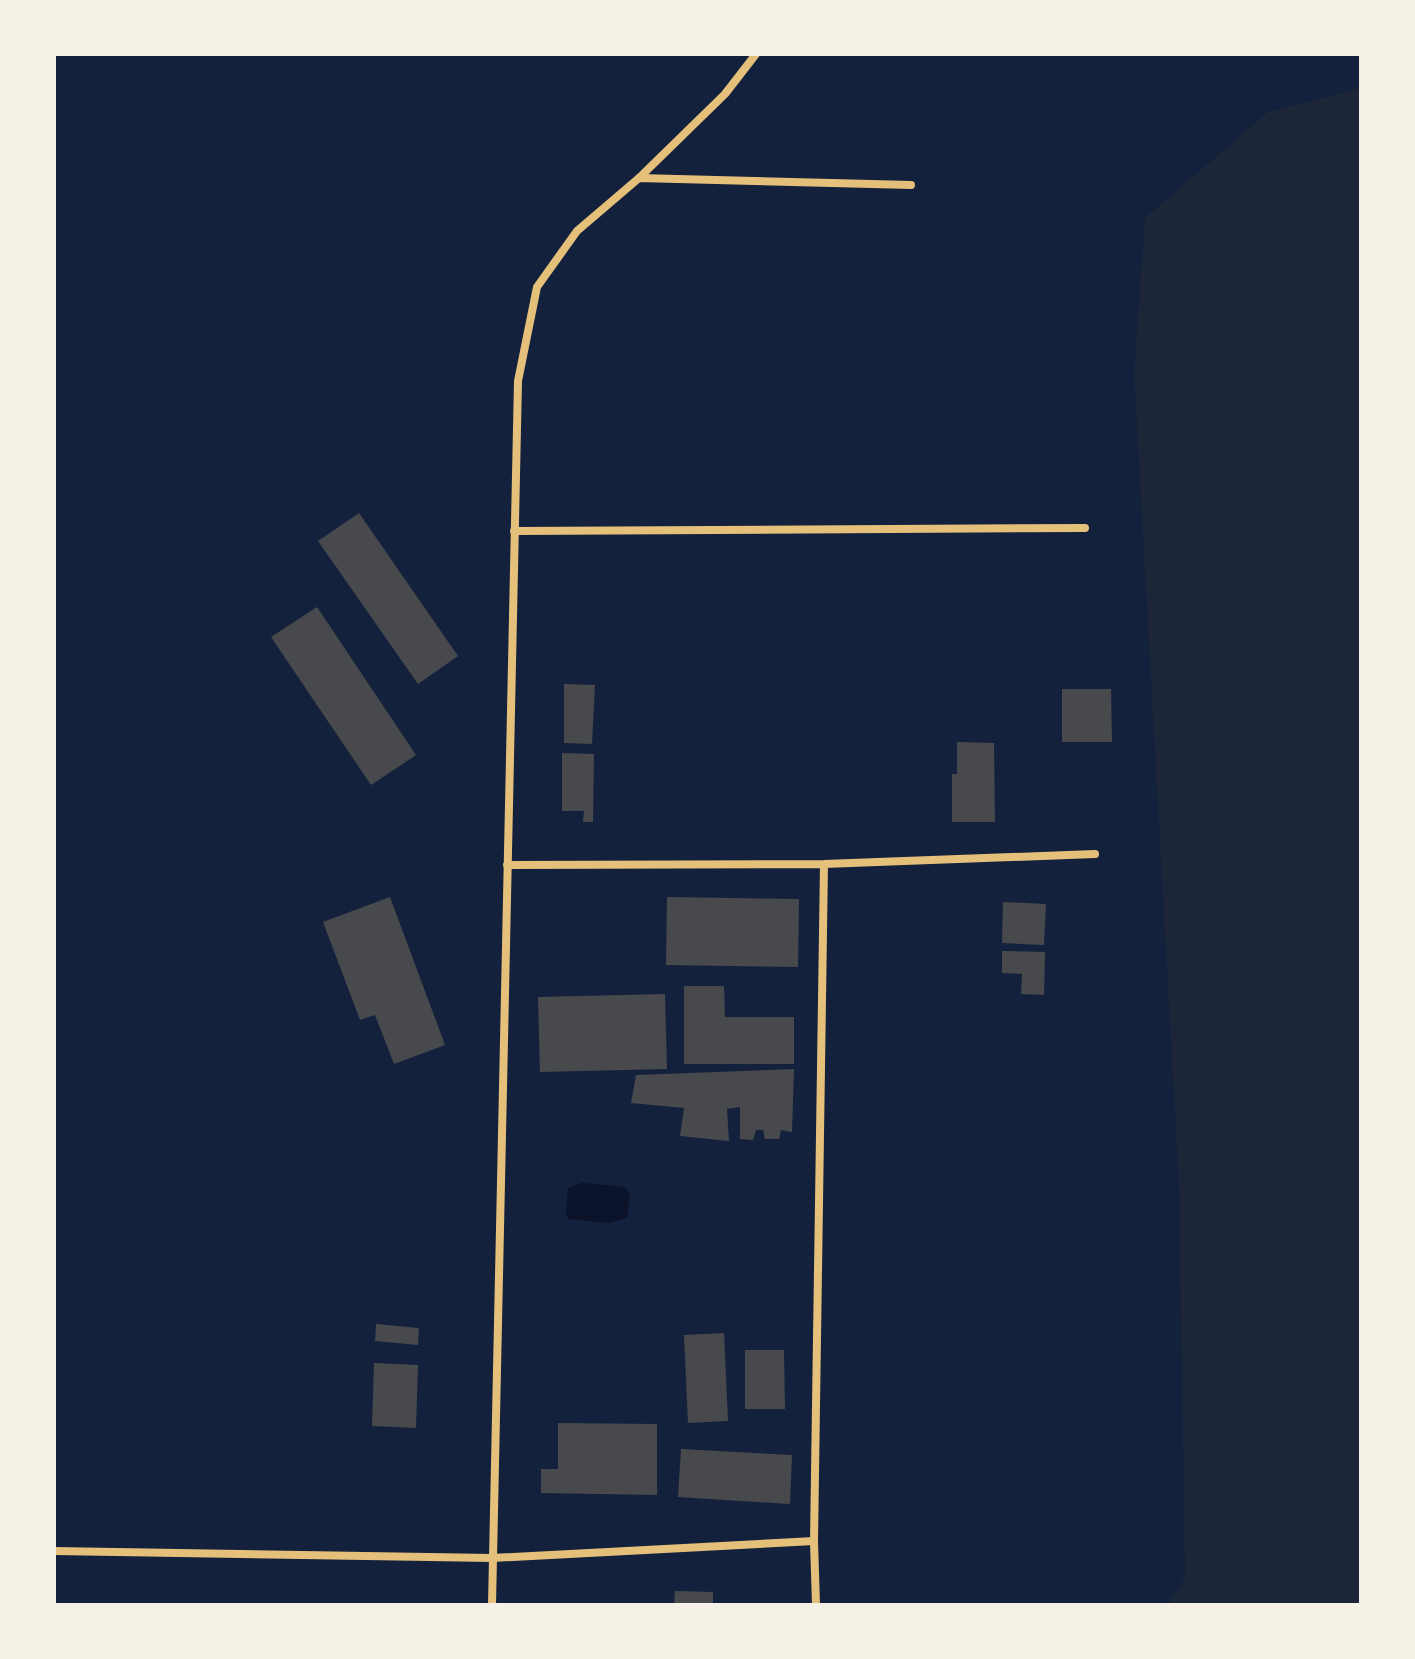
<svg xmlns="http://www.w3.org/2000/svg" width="1415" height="1659" font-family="'Source Sans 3',sans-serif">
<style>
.green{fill:#1d2539}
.water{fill:#0b132b}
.building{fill:#48494c}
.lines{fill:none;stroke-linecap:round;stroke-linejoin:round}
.minor{stroke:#e5c07b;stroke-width:8}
</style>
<rect width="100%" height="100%" fill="#14213d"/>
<path class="green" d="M1361,88V1605H1168L1185,1577L1179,1185L1134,372L1145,218L1268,112Z"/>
<path class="water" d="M582,1183L625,1187L630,1195L627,1218L608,1223L568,1219L566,1214L568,1188Z"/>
<path class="building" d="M359,513L458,656L418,684L318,541Z
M317,607L416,755L371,785L271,637Z
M564,684L595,685L592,744L564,743Z
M1062,689H1111L1112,742H1062Z
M957,742L994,743L995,822H952V774H957Z
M562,753L594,754L593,822H583L584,811H562Z
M390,897L445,1045L394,1064L375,1015L360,1020L323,922Z
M667,897L799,899L798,967L666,965Z
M1003,902L1046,904L1044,945L1002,943Z
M1002,951L1045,952L1044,995L1021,994L1022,974L1002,973Z
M684,986H724L725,1017H794V1064H684Z
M665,994L667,1069L540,1072L538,997Z
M794,1069L792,1132L781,1130L779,1139H765L763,1130H756L753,1140L740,1139V1107L727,1109L729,1141L680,1136L684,1108L631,1103L636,1075Z
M376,1324L419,1328L418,1345L375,1341Z
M724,1333L728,1421L688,1423L684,1335Z
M745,1350H784L785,1409H745Z
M374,1363L418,1365L416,1428L372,1426Z
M558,1423L657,1424V1495L541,1493V1469H558Z
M681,1449L792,1455L790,1504L678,1497Z
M675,1591L713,1592V1605H674Z"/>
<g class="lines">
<path class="minor" d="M639,178L911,185
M514,531L1085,528
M507,865L824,864L1095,854
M54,1551L492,1558L814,1541
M492,1605L518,381L537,287L577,231L639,178L725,94L756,54
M816,1605L814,1541L824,864"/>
</g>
<rect width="1415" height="1659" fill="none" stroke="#f6f1e7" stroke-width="112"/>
</svg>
